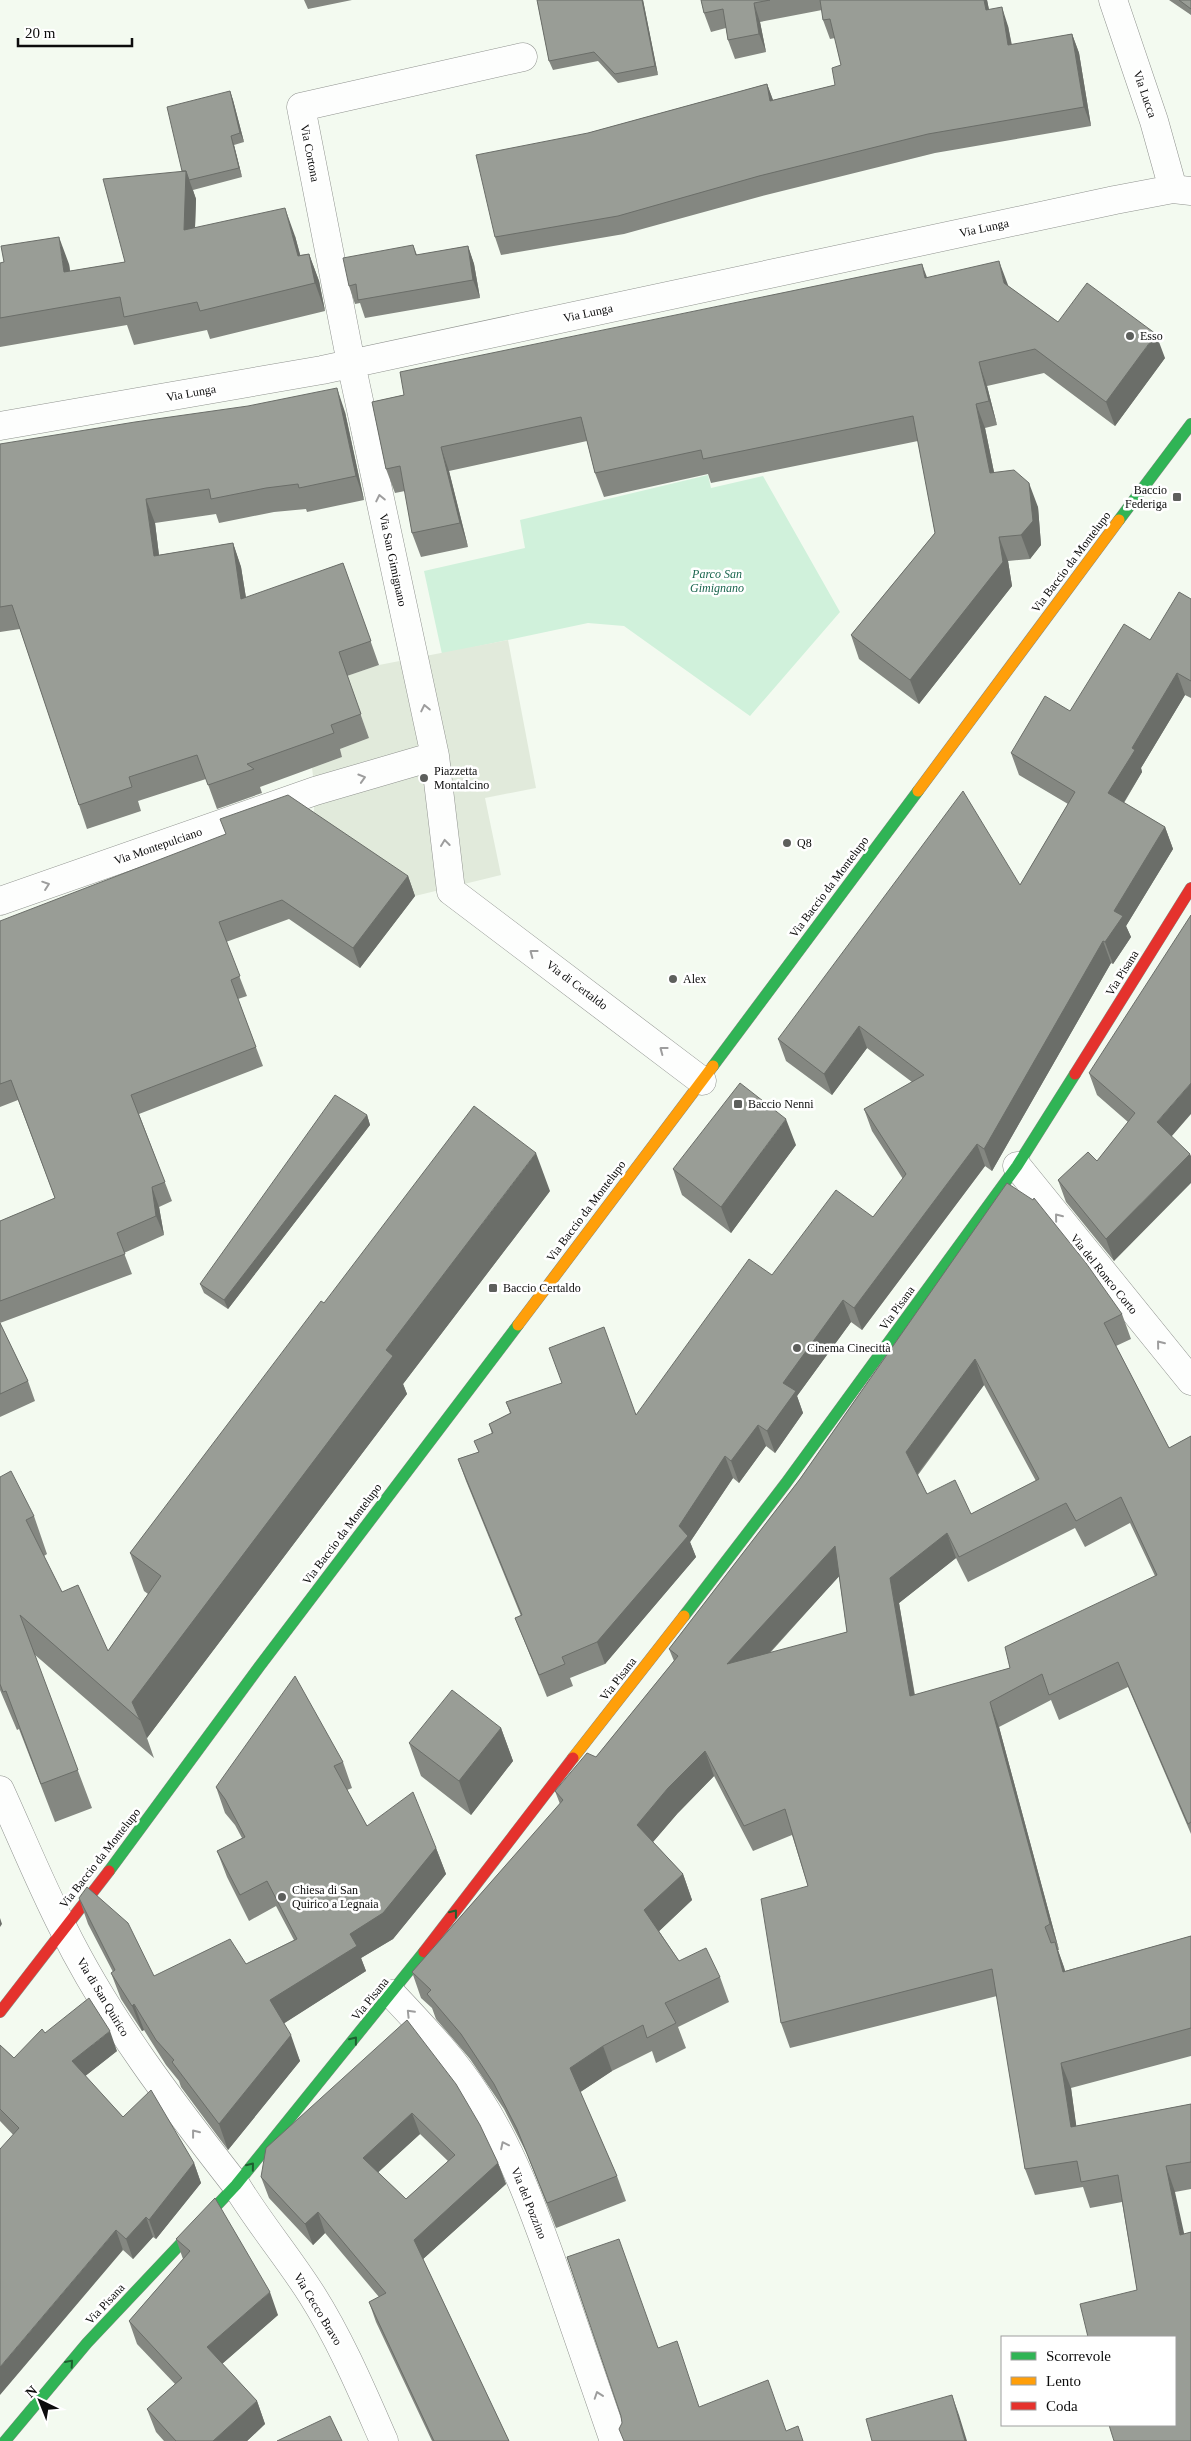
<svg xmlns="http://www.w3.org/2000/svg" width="1191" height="2441" font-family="'Times New Roman',serif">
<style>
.green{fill:#d0f1db}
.plaza{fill:#e1eadb}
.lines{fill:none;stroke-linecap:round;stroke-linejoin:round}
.street-casing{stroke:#90938f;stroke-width:29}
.fast-casing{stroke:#878a85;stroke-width:12}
.slow-casing{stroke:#878a85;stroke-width:12}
.jam-casing{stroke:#878a85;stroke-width:12}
.street{stroke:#fdfefd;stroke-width:28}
.fast{stroke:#30b455;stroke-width:11}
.slow{stroke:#ff9f0a;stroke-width:11}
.jam{stroke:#e5322d;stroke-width:11}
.wall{fill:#848781;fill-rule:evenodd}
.shaded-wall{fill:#6b6e69}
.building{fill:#999d96;stroke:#6b6e69;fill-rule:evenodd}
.oneway{stroke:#9d9d9d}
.oneway2{stroke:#1e6030}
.poi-dot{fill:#5d5f5c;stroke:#fff;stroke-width:2}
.labels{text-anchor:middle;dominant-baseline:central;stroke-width:5;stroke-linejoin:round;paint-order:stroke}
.street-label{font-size:12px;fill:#0c0c0c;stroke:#fff}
.poi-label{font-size:12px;fill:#0c0c0c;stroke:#fff;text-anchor:start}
.park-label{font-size:12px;font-style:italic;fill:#1b664f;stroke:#fff}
</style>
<rect width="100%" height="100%" fill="#f3faf0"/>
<path class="green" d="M708,475L711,488L763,476L840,612L750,716L624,626L588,623L442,654L424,571L525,548L520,520Z"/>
<path class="plaza" d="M508,640L536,788L485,798L501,875L415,896L313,827L315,791L312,768L342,757L340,749L369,738L347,676L379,665Z"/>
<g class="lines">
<defs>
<path id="street" d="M1113,0L1154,121L1173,189
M523,57L301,107L351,363L435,756L451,891L702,1081
M0,426L322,370L1115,200L1173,189L1191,191
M0,901L315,791L435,756
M1017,1166L1191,1381
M0,1790C21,1836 40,1883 63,1928C109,2021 172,2103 236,2185C259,2223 288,2257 312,2295C341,2341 362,2391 384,2441
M392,1994C422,2026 453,2058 477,2096C513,2151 535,2214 557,2276C576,2331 595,2386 614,2441"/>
<path id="fast" d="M1119,520L1191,424
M713,1066L918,791
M684,1616L786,1483L1017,1166L1075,1074
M109,1871L259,1667L518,1325
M5,2441L87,2343L236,2185L424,1952"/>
<path id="slow" d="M918,791L1119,520
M518,1325L713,1066
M573,1758L684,1616"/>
<path id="jam" d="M1075,1074L1191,888
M424,1952L573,1758
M0,2012L109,1871"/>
</defs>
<use href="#street" class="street-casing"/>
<use href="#fast" class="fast-casing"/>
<use href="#slow" class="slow-casing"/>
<use href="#jam" class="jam-casing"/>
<use href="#street" class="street"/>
<use href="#fast" class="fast"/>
<use href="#slow" class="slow"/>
<use href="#jam" class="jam"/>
</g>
<path class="wall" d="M304,0H352L308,9Z
M537,0H643L658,75L618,83L598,61L553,70L549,61Z
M701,0H987L989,10L1008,26L1012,45L1072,34L1079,53L1091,126L935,153L766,195L624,234L501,255L495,237L588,133L767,84L773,100L835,85L841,65L835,38L830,39L823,20L822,10L760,22L766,52L735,59L728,40L726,28L711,32L704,13Z
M1169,0H1191V15Z
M230,91L233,100L244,142L234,145L242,177L193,190L196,199L195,227L295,236L300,255L309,254L319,281L325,311L210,339L207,330L134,345L127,325L0,347V263L69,264L70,271L125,262L182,171Z
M413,245L417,255L468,246L474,264L480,298L365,318L360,303L355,304L349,286Z
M927,277L1008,286L1058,322L1165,358L1115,426L1044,373L987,386L997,425L985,428L994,472L1038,507L1041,545L1030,559L1008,561L1012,586L919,704L859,659L851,635L935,533L918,441L711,483L708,474L604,497L595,473L587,441L449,471L468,547L421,557L412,533L405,491L395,493L386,469L372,402Z
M345,412L364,500L307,512L306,509L274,512L219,523L216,514L155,523L159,555L233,543L241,567L246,598L343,563L379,665L347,676L369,738L340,749L342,757L260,787L262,793L217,809L206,779L138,801L141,811L87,829L20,629L0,632V444Z
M1191,599V698L1185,695L1141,768L1142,772L1124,803L1165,827L1173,849L1126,926L1131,937L1113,964L1111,963L992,1171L985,1166L862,1330L851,1322L797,1396L803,1413L775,1453L766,1446L739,1483L733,1478L690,1542L696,1557L605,1664L570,1678L573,1686L547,1697L515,1618L521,1616L466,1481L458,1459L479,1452L492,1434L489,1424L510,1413L506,1402L636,1415L772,1275L873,1217L903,1179L872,1131L864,1109L912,1082L867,1048L832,1095L786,1061L778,1039L1020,885L1068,804L1019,775L1011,753L1070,711L1150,640Z
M408,876L415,896L360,968L289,919L226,942L247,996L238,999L263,1066L139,1114L172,1201L159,1207L164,1235L124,1253L132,1274L0,1323V1221L55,1198L18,1100L0,1107V921Z
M1089,1073L1172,1136L1114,1261L1066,1202L1058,1180L1097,1161L1128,1122L1097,1095Z
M367,1115L370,1125L228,1309L204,1293L200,1284Z
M796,1145L731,1233L682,1195L673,1169Z
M1007,1183L1122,1314L1131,1339L1116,1346L1169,1448L1191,1436V1834L1128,1687L1059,1720L1051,1700L999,1727L1059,1950H1058L1065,1971L1191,1936V2056L1071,2088L1076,2126L1191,2104V2189L1175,2192L1137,2290L1122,2202L1090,2208L1083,2187L1035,2195L1025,2169L997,1996L790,2048L781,2023L808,1886L792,1835L753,1851L714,1776L677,1814L653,1842L683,1874L692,1900L659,1931L679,1961L720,1977L729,2002L678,2027L686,2048L656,2063L652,2051L612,2071L580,2092L617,2176L626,2201L556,2228L527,2154L504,2109L470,2059L436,2019L432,2008L421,1998L412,1972L560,1804L555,1791L596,1757L674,1661L669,1649L800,1479ZM984,1385L1036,1481L971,1514L927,1494L918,1475ZM1130,1523L1155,1576L1010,1668L915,1695L899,1603L956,1558L968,1582L1075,1528L1085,1547ZM839,1576L847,1632L770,1653Z
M550,1191L403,1384L407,1394L147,1738L154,1758L34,1654L92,1808L55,1822L19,1729L17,1730L0,1690V1477L34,1516L47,1554L44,1556L62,1592L108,1651L148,1594L144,1591L130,1553L324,1303Z
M0,1323L28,1381L35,1401L0,1417Z
M501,1728L513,1761L471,1815L421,1776L409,1743Z
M343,1762L352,1788L347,1790L367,1826L436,1848L446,1874L393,1939L361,1958L366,1971L284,2023L300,2061L228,2150L181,2087L179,2081L166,2065L144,2030L142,2031L121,1999L111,1973L113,1972L88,1924L79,1898L154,1976L246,1964L294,1940L276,1906L249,1921L227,1877L217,1851L242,1838L235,1825L225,1813L216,1787Z
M407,2020L498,2163L506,2184L423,2259L509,2441H432L376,2322L369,2302L379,2297L325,2233L313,2245L269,2198L261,2177ZM420,2134L448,2161L406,2199L378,2172Z
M45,2033L117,2051L85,2076L123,2117L194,2163L201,2183L156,2239L153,2237L133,2259L123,2250L0,2121V2045L14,2058Z
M176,2239L278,2315L222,2364L257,2401L265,2424L247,2441H164L156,2432L147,2409L175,2384L137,2344L129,2321L183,2259Z"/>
<path class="shaded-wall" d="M642,0H643L658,75L655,66Z
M984,0H987L993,29L986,10Z
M754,3L760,22L766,52L759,34Z
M1002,7L1008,26L1015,64L1008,45Z
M1072,34L1079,53L1091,126L1084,107Z
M767,84L774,103L770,101Z
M230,91L233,100L244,142L240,133Z
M231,136L234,145L242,177L239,168Z
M186,171L196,199L194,257L184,230Z
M285,208L295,236L308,283L298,256Z
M59,237L69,264L74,300L64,272Z
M468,246L474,264L480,298L473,280Z
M309,254L319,281L325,311L315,283Z
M999,261L1008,285L1013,307L1004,283Z
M922,264L931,288L925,278Z
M1156,334L1165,358L1115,426L1106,402Z
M979,362L987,386L997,425L989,401Z
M337,388L345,412L364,500L356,476Z
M976,404L985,428L999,497L990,473Z
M441,447L449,471L468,547L460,523Z
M1029,483L1038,507L1041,545L1030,559L1021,535Z
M146,499L155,523L162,580L154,556Z
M999,537L1008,561L1012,586L919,704L910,680Z
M233,543L241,567L250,623L241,599Z
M1177,673L1185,695L1141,768L1142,772L1116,815L1108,793L1132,748Z
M1165,827L1173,849L1126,926L1131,937L1113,964L1105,942L1114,911Z
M408,876L415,896L360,968L353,948Z
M1103,941L1111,963L992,1171L984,1149Z
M859,1026L867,1048L832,1095L824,1074Z
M1191,1083V1114L1165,1144L1157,1122Z
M367,1115L370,1125L228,1309L224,1300Z
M786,1119L796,1145L731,1233L721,1207Z
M977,1144L985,1166L862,1330L854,1308Z
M536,1153L550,1191L403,1384L407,1394L147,1738L140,1720L132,1702L386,1350Z
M1190,1154L1191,1156V1183L1114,1261L1106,1239Z
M152,1187L159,1207L164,1235L156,1216Z
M843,1300L851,1322L797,1396L803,1413L775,1453L767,1431L783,1383Z
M975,1359L984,1385L915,1477L906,1452Z
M758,1425L766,1446L739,1483L731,1461Z
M725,1456L733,1478L690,1542L696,1557L605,1664L597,1642L679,1526Z
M947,1533L956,1558L899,1603L919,1722L910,1696L890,1578Z
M835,1546L844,1571L736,1689L727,1664Z
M990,1702L999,1727L1059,1950L1050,1924Z
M501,1728L513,1761L471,1815L459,1781Z
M705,1751L714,1776L677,1814L646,1850L637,1825L668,1788Z
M436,1848L446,1874L393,1939L361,1958L366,1971L280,2026L270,2000L350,1934Z
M683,1874L692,1900L654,1936L644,1910Z
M0,1918L2,1924L0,1927Z
M1055,1942L1064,1967L1072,1997L1063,1972Z
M134,2004L144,2030L142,2031L132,2006Z
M110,2031L117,2051L79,2081L72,2061Z
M291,2035L300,2061L228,2150L219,2124Z
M603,2046L612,2071L579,2093L570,2068Z
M1061,2063L1071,2088L1080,2152L1071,2127Z
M412,2113L420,2134L371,2179L363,2158Z
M194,2163L201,2183L156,2239L149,2220Z
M498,2163L506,2184L422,2260L414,2240Z
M1166,2166L1175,2192L1190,2260L1180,2235Z
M318,2212L325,2233L313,2245L305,2224Z
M146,2217L153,2237L133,2259L126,2239Z
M116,2230L123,2250L0,2395V2367Z
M270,2292L278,2315L215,2370L207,2347Z
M952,2395L959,2415L967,2441H965Z
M257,2401L265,2424L247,2441H213Z"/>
<path class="building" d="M537,0H642L655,66L615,74L594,52L549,61Z
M701,0H770L754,3L759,34L728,40L723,9L704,13Z
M820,0H984L986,10L1002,7L1008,45L1072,34L1084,107L928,134L759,176L618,216L495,237L476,155L588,133L767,84L770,101L835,85L832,68L841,65L830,19L823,20Z
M1179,0H1191V9Z
M230,91L240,133L231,136L239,168L189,180L186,171H182L167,107Z
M186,171L184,230L285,208L298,256L309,254L315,283L200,311L197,302L124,317L120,297L0,318V263L4,262L1,246L59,237L64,272L125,262L103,179Z
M413,245L416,255L468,246L473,280L358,300L356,284L349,286L343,258Z
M999,261L1004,283L1058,322L1087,283L1156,334L1106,402L1035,349L979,362L989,401L976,404L990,473L1014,470L1029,483L1033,521L1021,535L999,537L1003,562L910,680L851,635L935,533L913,416L703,459L701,450L595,473L581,417L441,447L460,523L412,533L400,466L386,469L372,402L404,395L400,372L922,264L925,278Z
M337,388L356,476L299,488L298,484L266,488L211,499L209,489L146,499L154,556L233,543L241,599L343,563L371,641L339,652L361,714L331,725L334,733L247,764L254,769L208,785L197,755L129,777L132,787L79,805L12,605L0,607V444L135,422L248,406Z
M1179,592L1191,599V681L1177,673L1132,748L1135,750L1108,793L1165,827L1114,911L1123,916L1105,942L1103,941L984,1149L977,1144L854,1308L843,1300L783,1383L796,1391L767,1431L758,1425L731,1461L725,1456L679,1526L688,1536L597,1642L562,1657L565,1664L539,1675L515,1618L522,1615L458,1459L479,1452L474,1441L493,1433L489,1424L511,1413L506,1402L562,1383L549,1348L604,1327L636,1415L749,1259L772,1275L836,1190L873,1217L906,1174L864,1109L924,1075L859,1026L824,1074L778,1039L963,791L1020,885L1075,792L1011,753L1045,696L1070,711L1124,624L1150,640Z
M288,795L408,876L353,948L282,900L219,922L240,976L231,980L256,1047L131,1095L165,1182L152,1187L156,1216L117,1233L125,1254L0,1301V1221L55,1198L11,1080L0,1084V921L226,834L220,819Z
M1191,915V1083L1157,1122L1190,1154L1106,1239L1058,1180L1088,1152L1097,1161L1135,1113L1089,1073Z
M740,1083L786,1119L721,1207L673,1169Z
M335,1095L367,1115L224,1300L200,1284Z
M474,1106L536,1153L386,1350L393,1356L132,1702L140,1720L20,1615L78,1770L41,1784L6,1691L3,1692L0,1684V1477L11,1471L34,1516L26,1520L62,1592L78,1585L108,1651L161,1576L130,1553L321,1301L324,1303Z
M1007,1183L1033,1200L1034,1198L1086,1263L1122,1314L1104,1323L1169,1448L1191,1436V1822L1188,1824L1118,1662L1049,1695L1042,1674L990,1702L1050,1924L1045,1927L1051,1943L1055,1942L1063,1972L1191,1936V2028L1061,2063L1071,2127L1191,2104V2162L1166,2166L1180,2235L1191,2232V2441H1114L1109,2425H1175V2337H1088L1080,2304L1137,2290L1118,2175L1081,2182L1077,2161L1025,2169L992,1969L781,2023L761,1899L808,1886L785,1809L744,1826L705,1751L668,1788L637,1825L683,1874L644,1910L679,1961L706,1948L720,1977L665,2003L676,2023L647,2038L643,2025L603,2046L570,2068L617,2176L547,2203L517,2129L494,2084L461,2034L427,1994L431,1990L412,1972L563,1800L555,1791L587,1753L596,1757L678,1656L669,1649L800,1479ZM975,1359L1039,1479L971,1514L955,1480L927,1494L906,1452ZM1121,1497L1157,1575L1005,1647L1010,1668L910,1696L890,1578L947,1533L959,1557L1066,1503L1076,1521ZM835,1546L847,1632L727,1664Z
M0,1323L28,1381L0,1394Z
M295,1676L343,1762L334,1766L367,1826L413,1792L436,1848L383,1913L350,1934L357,1946L270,2000L291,2035L219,2124L172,2062L174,2060L156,2040L134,2004L132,2006L111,1973L115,1970L79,1898L87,1887L128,1923L154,1976L230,1939L246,1964L297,1939L267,1881L240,1895L217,1851L245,1837L225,1799L216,1787Z
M452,1690L501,1728L459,1781L409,1743Z
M89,1998L110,2031L72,2061L123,2117L151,2090L194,2163L149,2220L146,2217L126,2239L116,2230L0,2367V2149L19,2128L0,2109V2045L14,2058L42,2029L45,2033Z
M407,2020L456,2084L480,2125L498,2163L414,2240L509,2441H434L369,2302L386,2293L318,2212L305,2224L261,2177L266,2148ZM412,2113L455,2155L406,2199L363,2158Z
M215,2198L270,2292L207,2347L257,2401L213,2441H176L147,2409L182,2378L129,2321L190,2251L176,2239Z
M619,2239L658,2348L677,2341L699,2407L768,2380L786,2431L798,2426L803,2441H624L619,2429L622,2423L621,2416L567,2257Z
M952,2395L965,2441H872L866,2419Z
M330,2416L342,2441H277Z"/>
<defs><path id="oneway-chevron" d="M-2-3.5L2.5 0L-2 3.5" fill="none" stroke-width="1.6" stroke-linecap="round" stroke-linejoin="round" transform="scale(1.25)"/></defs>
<g class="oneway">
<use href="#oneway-chevron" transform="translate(380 498) rotate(-102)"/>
<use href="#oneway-chevron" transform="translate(425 708) rotate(-102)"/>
<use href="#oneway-chevron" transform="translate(362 778) rotate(-17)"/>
<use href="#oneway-chevron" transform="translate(445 843) rotate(-97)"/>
<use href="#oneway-chevron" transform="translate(46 885) rotate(-19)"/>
<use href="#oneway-chevron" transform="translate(533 953) rotate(-143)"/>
<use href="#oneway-chevron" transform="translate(663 1050) rotate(-143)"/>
<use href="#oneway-chevron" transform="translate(1058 1217) rotate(-129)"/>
<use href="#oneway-chevron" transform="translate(1160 1344) rotate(-129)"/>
<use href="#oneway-chevron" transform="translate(410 2013) rotate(-134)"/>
<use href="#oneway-chevron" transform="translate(195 2133) rotate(-128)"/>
<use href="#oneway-chevron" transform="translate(504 2145) rotate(-116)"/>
<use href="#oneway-chevron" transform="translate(598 2395) rotate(-109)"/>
</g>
<g class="oneway2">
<use href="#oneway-chevron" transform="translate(454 1913) rotate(-52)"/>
<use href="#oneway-chevron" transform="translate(354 2040) rotate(-51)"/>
<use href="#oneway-chevron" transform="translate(251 2166) rotate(-51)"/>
<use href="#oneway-chevron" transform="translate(70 2363) rotate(-49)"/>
</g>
<g class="poi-dot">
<circle cx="1130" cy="336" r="5"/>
<rect x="1172" y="492" width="10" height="10" rx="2.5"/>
<circle cx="424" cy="778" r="5"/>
<circle cx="787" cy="843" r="5"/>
<circle cx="673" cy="979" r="5"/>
<rect x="733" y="1099" width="10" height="10" rx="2.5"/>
<rect x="488" y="1283" width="10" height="10" rx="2.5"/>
<circle cx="797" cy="1348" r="5"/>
<circle cx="282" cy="1897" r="5"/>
</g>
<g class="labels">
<g class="street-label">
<text transform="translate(1145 94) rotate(71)">Via Lucca</text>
<text transform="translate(310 153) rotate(79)">Via Cortona</text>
<text transform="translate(984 228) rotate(-12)">Via Lunga</text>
<text transform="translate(588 313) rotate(-12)">Via Lunga</text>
<text transform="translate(191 393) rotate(-10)">Via Lunga</text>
<text transform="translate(393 560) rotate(78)">Via San Gimignano</text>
<text transform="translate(1071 562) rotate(-53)">Via Baccio da Montelupo</text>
<text transform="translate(158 846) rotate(-19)">Via Montepulciano</text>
<text transform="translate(829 887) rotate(-53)">Via Baccio da Montelupo</text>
<text transform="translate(1122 973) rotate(-58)">Via Pisana</text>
<text transform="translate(577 985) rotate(37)">Via di Certaldo</text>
<text transform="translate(586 1211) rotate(-53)">Via Baccio da Montelupo</text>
<text transform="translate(1104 1274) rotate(51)">Via del Ronco Corto</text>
<text transform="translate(897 1308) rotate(-54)">Via Pisana</text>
<text transform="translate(342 1534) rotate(-53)">Via Baccio da Montelupo</text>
<text transform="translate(618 1679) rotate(-52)">Via Pisana</text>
<text transform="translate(100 1858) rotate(-52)">Via Baccio da Montelupo</text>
<text transform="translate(103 1997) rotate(59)">Via di San Quirico</text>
<text transform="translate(370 1999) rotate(-51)">Via Pisana</text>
<text transform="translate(529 2203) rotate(68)">Via del Pozzino</text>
<text transform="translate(105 2304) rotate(-47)">Via Pisana</text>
<text transform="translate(318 2309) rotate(59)">Via Cecco Bravo</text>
</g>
<g class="poi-label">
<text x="1140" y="336">Esso</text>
<text x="1167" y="490" text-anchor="end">Baccio<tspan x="1167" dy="14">Federiga</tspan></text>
<text x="434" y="771">Piazzetta<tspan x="434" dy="14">Montalcino</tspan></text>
<text x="797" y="843">Q8</text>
<text x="683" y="979">Alex</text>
<text x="748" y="1104">Baccio Nenni</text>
<text x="503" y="1288">Baccio Certaldo</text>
<text x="807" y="1348">Cinema Cinecittà</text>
<text x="292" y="1890">Chiesa di San<tspan x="292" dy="14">Quirico a Legnaia</tspan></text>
</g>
<g class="park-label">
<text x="717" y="574">Parco San<tspan x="717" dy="14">Gimignano</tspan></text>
</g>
</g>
<rect x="1001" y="2336" width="175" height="90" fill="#ffffff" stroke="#9e9e9e"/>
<rect x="1011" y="2352" width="25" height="8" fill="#30b455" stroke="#9e9e9e"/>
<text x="1046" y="2361" font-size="15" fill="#0c0c0c">Scorrevole</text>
<rect x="1011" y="2377" width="25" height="8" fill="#ff9f0a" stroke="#9e9e9e"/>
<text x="1046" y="2386" font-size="15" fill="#0c0c0c">Lento</text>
<rect x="1011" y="2402" width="25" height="8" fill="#e5322d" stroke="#9e9e9e"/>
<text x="1046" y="2411" font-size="15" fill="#0c0c0c">Coda</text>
<g transform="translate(40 2401) rotate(317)" stroke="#ffffff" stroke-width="4" paint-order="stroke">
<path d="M0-4L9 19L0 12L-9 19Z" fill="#0c0c0c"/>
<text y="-8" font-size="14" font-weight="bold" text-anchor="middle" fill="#0c0c0c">N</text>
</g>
<path d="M18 38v8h114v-8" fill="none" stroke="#0c0c0c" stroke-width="2.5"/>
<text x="25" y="38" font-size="15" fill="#0c0c0c" stroke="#ffffff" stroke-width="4" paint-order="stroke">20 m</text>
</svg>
